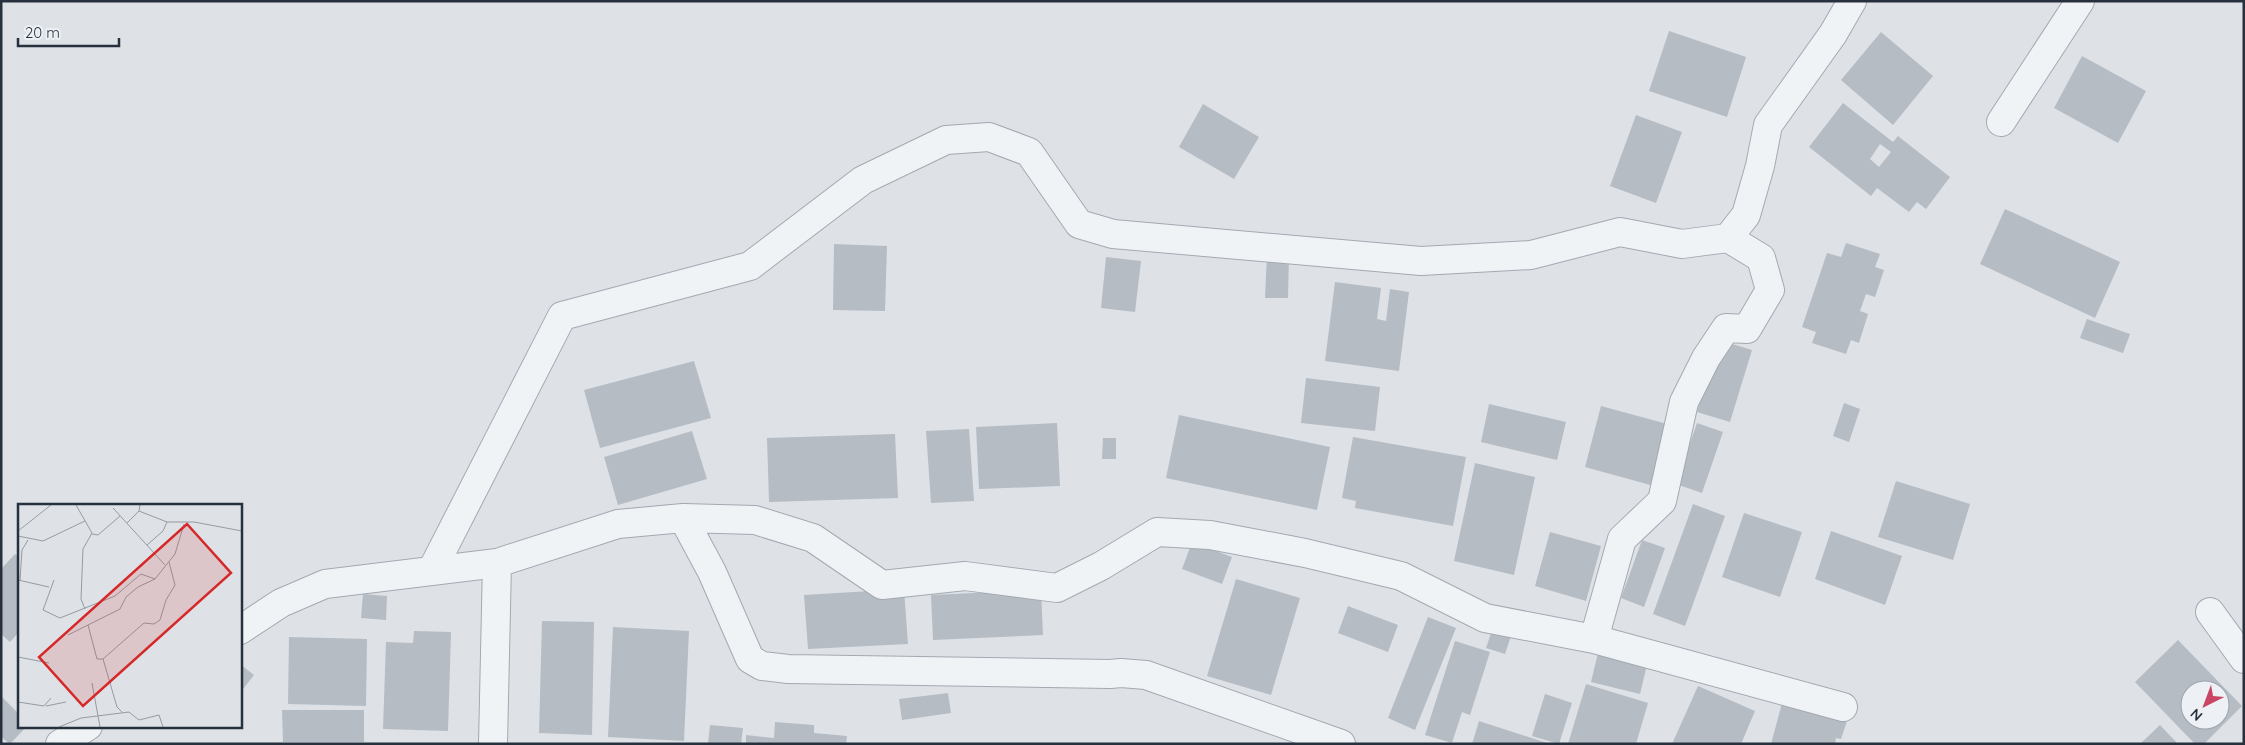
<svg xmlns="http://www.w3.org/2000/svg" width="2245" height="745" font-family="Quicksand,sans-serif">
<style>
.building{fill:#b5bcc4;fill-rule:evenodd}
.lines{fill:none;stroke-linecap:round;stroke-linejoin:round}
.minor-casing{stroke:#a3a9b1;stroke-width:30}
.minor{stroke:#f0f3f6;stroke-width:28}
.inset-road{fill:none;stroke:#959ba3;stroke-width:1}
.view{fill:#d62828;fill-opacity:0.15;stroke:#d62828;stroke-width:2.5}
.inset-edge{fill:none;stroke:#27313e;stroke-width:2.5}
</style>
<rect width="100%" height="100%" fill="#dee2e7"/>
<path class="building" d="M1669,31L1746,57L1727,117L1649,91Z
M1881,32L1933,76L1893,125L1841,80Z
M2082,56L2146,91L2118,143L2054,108Z
M1843,103L1893,142L1898,136L1950,177L1926,209L1917,202L1909,212L1877,188L1871,196L1809,147ZM1880,144L1891,152L1879,167L1870,159Z
M1203,104L1259,137L1234,179L1179,147Z
M1636,115L1682,132L1656,203L1610,186Z
M2005,209L2120,262L2095,318L1980,264Z
M1846,243L1880,254L1875,267L1884,270L1875,297L1866,294L1860,311L1868,314L1859,343L1851,340L1846,354L1812,343L1816,332L1802,327L1827,253L1841,257Z
M834,244L887,246L885,311L833,310Z
M1267,255L1289,256L1288,298H1265Z
M1106,257L1141,261L1135,312L1101,308Z
M1335,282L1381,288L1377,319L1386,321L1390,289L1409,292L1399,371L1325,361Z
M2087,319L2130,334L2123,353L2080,338Z
M1719,340L1752,350L1730,422L1697,412Z
M694,361L711,418L600,448L584,390Z
M1306,378L1380,387L1375,431L1301,423Z
M1844,403L1860,409L1849,442L1833,436Z
M1489,404L1566,422L1557,460L1481,442Z
M1601,406L1671,425L1654,486L1585,467Z
M1179,415L1330,447L1317,510L1166,478Z
M1057,423L1060,486L979,489L976,427Z
M1697,423L1723,432L1702,493L1676,484Z
M969,429L974,501L931,503L926,431Z
M692,431L707,479L618,505L604,457Z
M895,434L898,498L769,502L767,438Z
M1353,437L1466,457L1453,526L1355,508L1356,501L1342,498Z
M1103,438H1116V459H1102Z
M1475,463L1535,477L1514,575L1454,561Z
M1896,481L1970,504L1953,560L1878,537Z
M1693,504L1725,516L1685,626L1653,614Z
M1744,513L1802,532L1780,597L1722,577Z
M1831,531L1902,556L1885,605L1815,579Z
M1550,532L1601,546L1586,601L1535,586Z
M1642,540L1665,548L1644,607L1621,598Z
M1192,542L1232,557L1222,584L1182,569Z
M15,554L19,557V632L10,642L1,634V569Z
M1236,579L1300,598L1271,695L1207,676Z
M904,589L908,644L808,649L804,595Z
M1041,590L1043,635L933,640L931,595Z
M363,594L387,596L386,620L361,618Z
M1348,606L1398,625L1388,652L1338,633Z
M1428,617L1456,628L1415,730L1388,718Z
M542,621L594,622L592,735L539,733Z
M613,627L689,631L684,741L608,737Z
M1493,627L1512,633L1505,654L1486,648Z
M414,631L451,632L448,731L383,729L386,642L413,643Z
M289,637L367,639L366,706L288,704Z
M2178,640L2242,706L2204,744H2195L2135,682ZM2190,690H2220V720H2190Z
M1455,641L1490,652L1470,715L1462,712L1452,743L1425,735Z
M1598,653L1647,665L1640,694L1591,682Z
M240,664L254,675L240,693Z
M1586,684L1648,703L1636,744H1568Z
M1698,686L1755,711L1741,744H1672Z
M948,693L951,713L902,720L899,699Z
M1545,694L1572,703L1559,744L1532,736Z
M1,696L19,714V726H27L10,744L1,737Z
M1782,703L1847,721L1841,739L1836,738L1835,744H1771Z
M282,710H364V742H283Z
M1479,721L1547,743V744H1472Z
M775,722L814,725V733L847,736L846,744H746V735L774,738Z
M710,725L743,728L741,744H708Z
M2160,725L2178,744H2140Z"/>
<g class="lines">
<defs>
<path id="minor" d="M2001,122L2080,1
M683,518L712,572L750,659L762,666L788,669L1110,674L1121,673L1146,675L1341,744
M432,570L562,316L750,266L863,180L946,140L989,137L1029,152L1079,224L1113,234L1421,261L1531,255L1620,232L1682,244L1728,238
M2210,612L2244,659
M240,630L281,603L325,584L497,563L618,524L683,518L755,520L813,538L882,585L965,576L1057,588L1101,566L1157,532L1210,535L1305,553L1401,576L1485,618L1594,639L1843,707
M1594,639L1622,539L1662,501L1684,402L1706,358L1726,328L1747,329L1770,290L1761,258L1728,238L1746,215L1760,166L1768,125L1833,34L1852,1
M60,744L88,726
M493,744L497,563"/>
</defs>
<use href="#minor" class="minor-casing"/>
<use href="#minor" class="minor"/>
</g>
<g transform="translate(18 504)">
<rect width="224" height="224" fill="#dee2e7"/>
<path class="inset-road" d="M58,1L74,29M95,4L147,61M121,7L149,18H176L224,27M109,19L121,7L122,1M0,27L33,1M74,30L80,31L102,12M0,32L25,37L67,17M129,41L145,27L149,18M0,76L31,83M2,76L4,46L10,36M36,76L25,106L42,114L97,92L123,70L137,75M67,105L63,95L65,45L74,29M70,121L79,155H85L99,203L104,208M50,131L102,105L108,93L120,83L137,75L157,50L166,20M0,153L31,159M85,155L126,119L136,120L142,116L148,96L157,81L151,58M74,179L82,223M0,198L26,202L33,194M28,202L48,198M41,223L63,214L111,208L121,216L141,211L145,223"/>
<path class="view" d="M169,20L213,69L65,202L21,153Z"/>
<rect width="224" height="224" class="inset-edge"/>
</g>
<rect width="2245" height="745" fill="none" stroke="#27313e" stroke-width="5"/>
<g transform="translate(2205 705) rotate(222)"><circle r="24" fill="#edf1f5" stroke="#9ea4ac"/>
<path d="M0-4L9 19L0 12L-9 19Z" fill="#ca4564"/>
<text y="-8" font-size="14" font-weight="bold" text-anchor="middle" fill="#27313e">N</text>
</g>
<path d="M18 38v8h101v-8" fill="none" stroke="#27313e" stroke-width="2.5"/>
<text x="25" y="38" font-size="15" fill="#27313e" stroke="#edf1f5" stroke-width="4" paint-order="stroke">20 m</text>
</svg>
